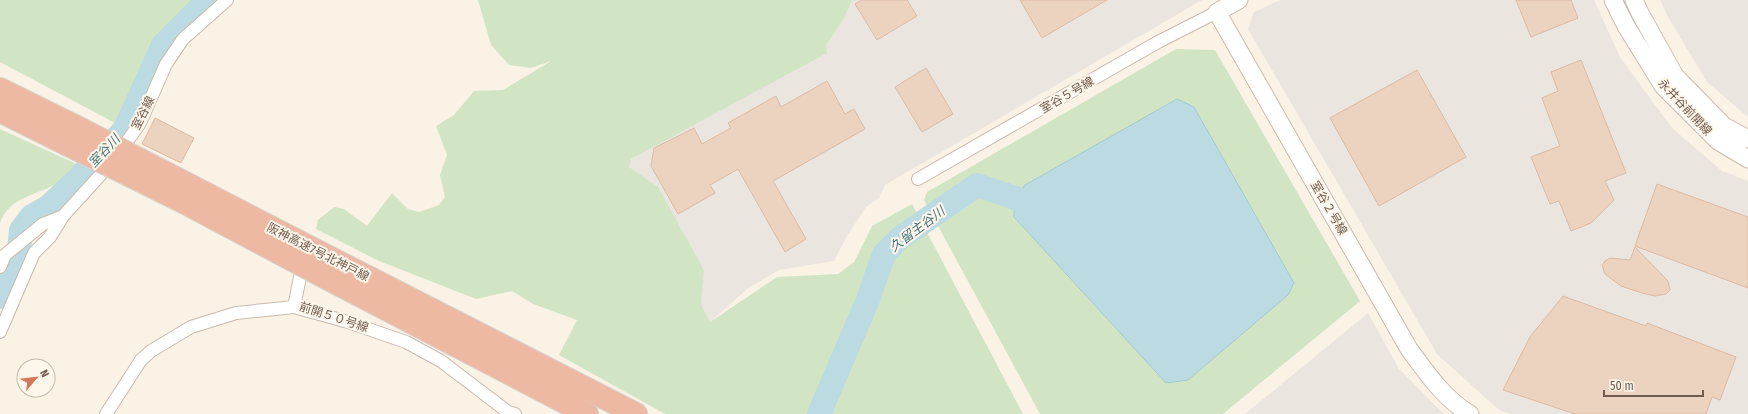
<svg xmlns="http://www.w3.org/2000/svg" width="1748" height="414" font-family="'Fira Sans Condensed','Noto Sans JP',sans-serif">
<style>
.industrial{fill:#eae5df}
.green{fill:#d1e5c5;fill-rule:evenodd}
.water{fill:#bcdae1;stroke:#a3c9d1}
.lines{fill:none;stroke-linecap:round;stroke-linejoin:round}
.river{stroke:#bcdae1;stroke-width:24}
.building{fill:#ecd3c0;stroke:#ddbaa2}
.street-casing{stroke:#cabaad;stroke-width:14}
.secondary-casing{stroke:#ccbbab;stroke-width:19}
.highway-casing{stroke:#d7d1cd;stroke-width:24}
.street{stroke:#fff;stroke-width:12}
.secondary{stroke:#fff;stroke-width:17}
.highway{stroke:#edb9a3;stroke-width:22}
.highway-bridge-casing{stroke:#d7d1cd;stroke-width:24;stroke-linecap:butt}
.highway-bridge{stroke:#edb9a3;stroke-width:22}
.labels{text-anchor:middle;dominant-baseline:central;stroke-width:4;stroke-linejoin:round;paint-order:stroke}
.street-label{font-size:12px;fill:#705b4d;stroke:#fdf6eb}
.water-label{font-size:13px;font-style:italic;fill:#4a7680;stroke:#fdf6eb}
</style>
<rect width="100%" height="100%" fill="#faf2e5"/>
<path class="industrial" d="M852,0H1202L885,185L879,198L866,207L847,236L834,261L779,270L747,289L710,322L701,304L704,269L629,167L631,159L826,46L844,19Z
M1280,0H1594L1620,57L1672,128L1722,171L1748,181V414H1511L1499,410L1437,354L1248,29L1254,12Z
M1660,0H1748V117L1707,82L1668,17Z
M1368,313L1399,369L1444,414H1245Z"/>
<path class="green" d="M0,0H206L117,124L0,62Z
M478,0H852L844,19L826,46L827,53L631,159L629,167L658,187L704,270L701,304L710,322L777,277L838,274L854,262L872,226L912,204L1023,414H830L891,259L896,250L906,242L900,229L879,250L812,414H665L559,355L577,320L533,304L512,291L476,299L379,261L316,229L318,220L334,207L344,209L367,226L392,193L408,209L419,212L439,205L445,197L440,175L447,155L436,126L454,115L474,91L503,90L551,61L531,68L509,65L491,45Z
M1176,49L1215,50L1360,301L1223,414H1040L924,200L927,192ZM1177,100L1288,295L1188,380L1166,383L1014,217V201L1025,185Z
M0,129L81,166C73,172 66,178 58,183C38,195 8,197 0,223Z"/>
<path class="water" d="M1177,99L1194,107L1294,283L1288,295L1188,380L1166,383L1014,217V201L1025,185Z"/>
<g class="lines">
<path class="river" d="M0,297L18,260L21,230L32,216L48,207L78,179L125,129L163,45L208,0
M819,414L867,302L884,254L900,238L977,185L1042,207"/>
</g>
<path class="building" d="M862,0H907L917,16L877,40L855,4Z
M1020,0H1107L1042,38Z
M1516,0H1571L1578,18L1531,37Z
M1581,60L1626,173L1605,181L1614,200L1591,223L1571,231L1559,201L1550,204L1531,157L1560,146L1542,98L1558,91L1551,72Z
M926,68L953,114L922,132L895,87Z
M1417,70L1466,157L1379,206L1330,118Z
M827,81L845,114L854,109L865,129L773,181L806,239L785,252L738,169L710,185L715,193L678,214L651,166L654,148L694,128L702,144L731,128L728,123L776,96L781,107Z
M155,118L194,138L181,163L142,144Z
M1657,184L1748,217V288L1635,246Z
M1635,247L1668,281L1670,290L1666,294L1655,296L1642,293L1621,286L1605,274L1602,265L1605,261L1610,258L1630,260Z
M1563,296L1646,326L1647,323L1736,357L1720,400L1712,397L1706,414H1575L1503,390L1530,337Z"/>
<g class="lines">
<defs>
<path id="street" d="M918,179L1158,42L1217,12
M303,262L294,307L348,322L406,342L441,361L508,412L515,414
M0,267L5,255L43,224L63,216L114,160L140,123L166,64L183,39L227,0
M0,332L34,253L50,237L63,216
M106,414L141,360L151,351L191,327L236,313L294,307"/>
<path id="secondary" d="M1239,0L1217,12L1409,349C1426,372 1444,399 1470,414
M1613,0L1626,26L1663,86L1718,141L1748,159
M1634,0L1640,13L1675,76L1724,126L1748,139"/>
<path id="highway" d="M0,89L75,126
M0,111L66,144
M321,253L636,414
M313,271L587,414"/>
</defs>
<use href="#street" class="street-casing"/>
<use href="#secondary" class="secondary-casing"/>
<use href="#highway" class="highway-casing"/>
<use href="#street" class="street"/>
<use href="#secondary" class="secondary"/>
<use href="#highway" class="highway"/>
<defs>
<path id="highway-bridge" d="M75,126L321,253
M66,144L185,203L313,271"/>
</defs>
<use href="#highway-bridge" class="highway-bridge-casing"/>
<use href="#highway-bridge" class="highway-bridge"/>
</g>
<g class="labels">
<g class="street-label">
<text transform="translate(1067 95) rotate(-30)">室谷５号線</text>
<text transform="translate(1685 107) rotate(47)">永井谷前開線</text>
<text transform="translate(143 113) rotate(-63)">室谷線</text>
<text transform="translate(1329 208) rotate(60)">室谷２号線</text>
<text transform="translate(318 252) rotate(27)">阪神高速7号北神戸線</text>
<text transform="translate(334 317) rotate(18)">前開５０号線</text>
</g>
<g class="water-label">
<text transform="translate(104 151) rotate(-47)">室谷川</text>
<text transform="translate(917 229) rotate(-37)">久留主谷川</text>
</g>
</g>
<g transform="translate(36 378) rotate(62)"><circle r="19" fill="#fdf6eb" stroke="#c5b8ac"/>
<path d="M0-3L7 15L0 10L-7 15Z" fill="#d67857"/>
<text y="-6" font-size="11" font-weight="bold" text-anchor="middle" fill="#705b4d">N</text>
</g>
<path d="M1604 390v6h99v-6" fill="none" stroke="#705b4d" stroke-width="2"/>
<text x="1610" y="390" font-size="12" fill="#705b4d" stroke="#fdf6eb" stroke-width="3" paint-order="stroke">50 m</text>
</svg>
